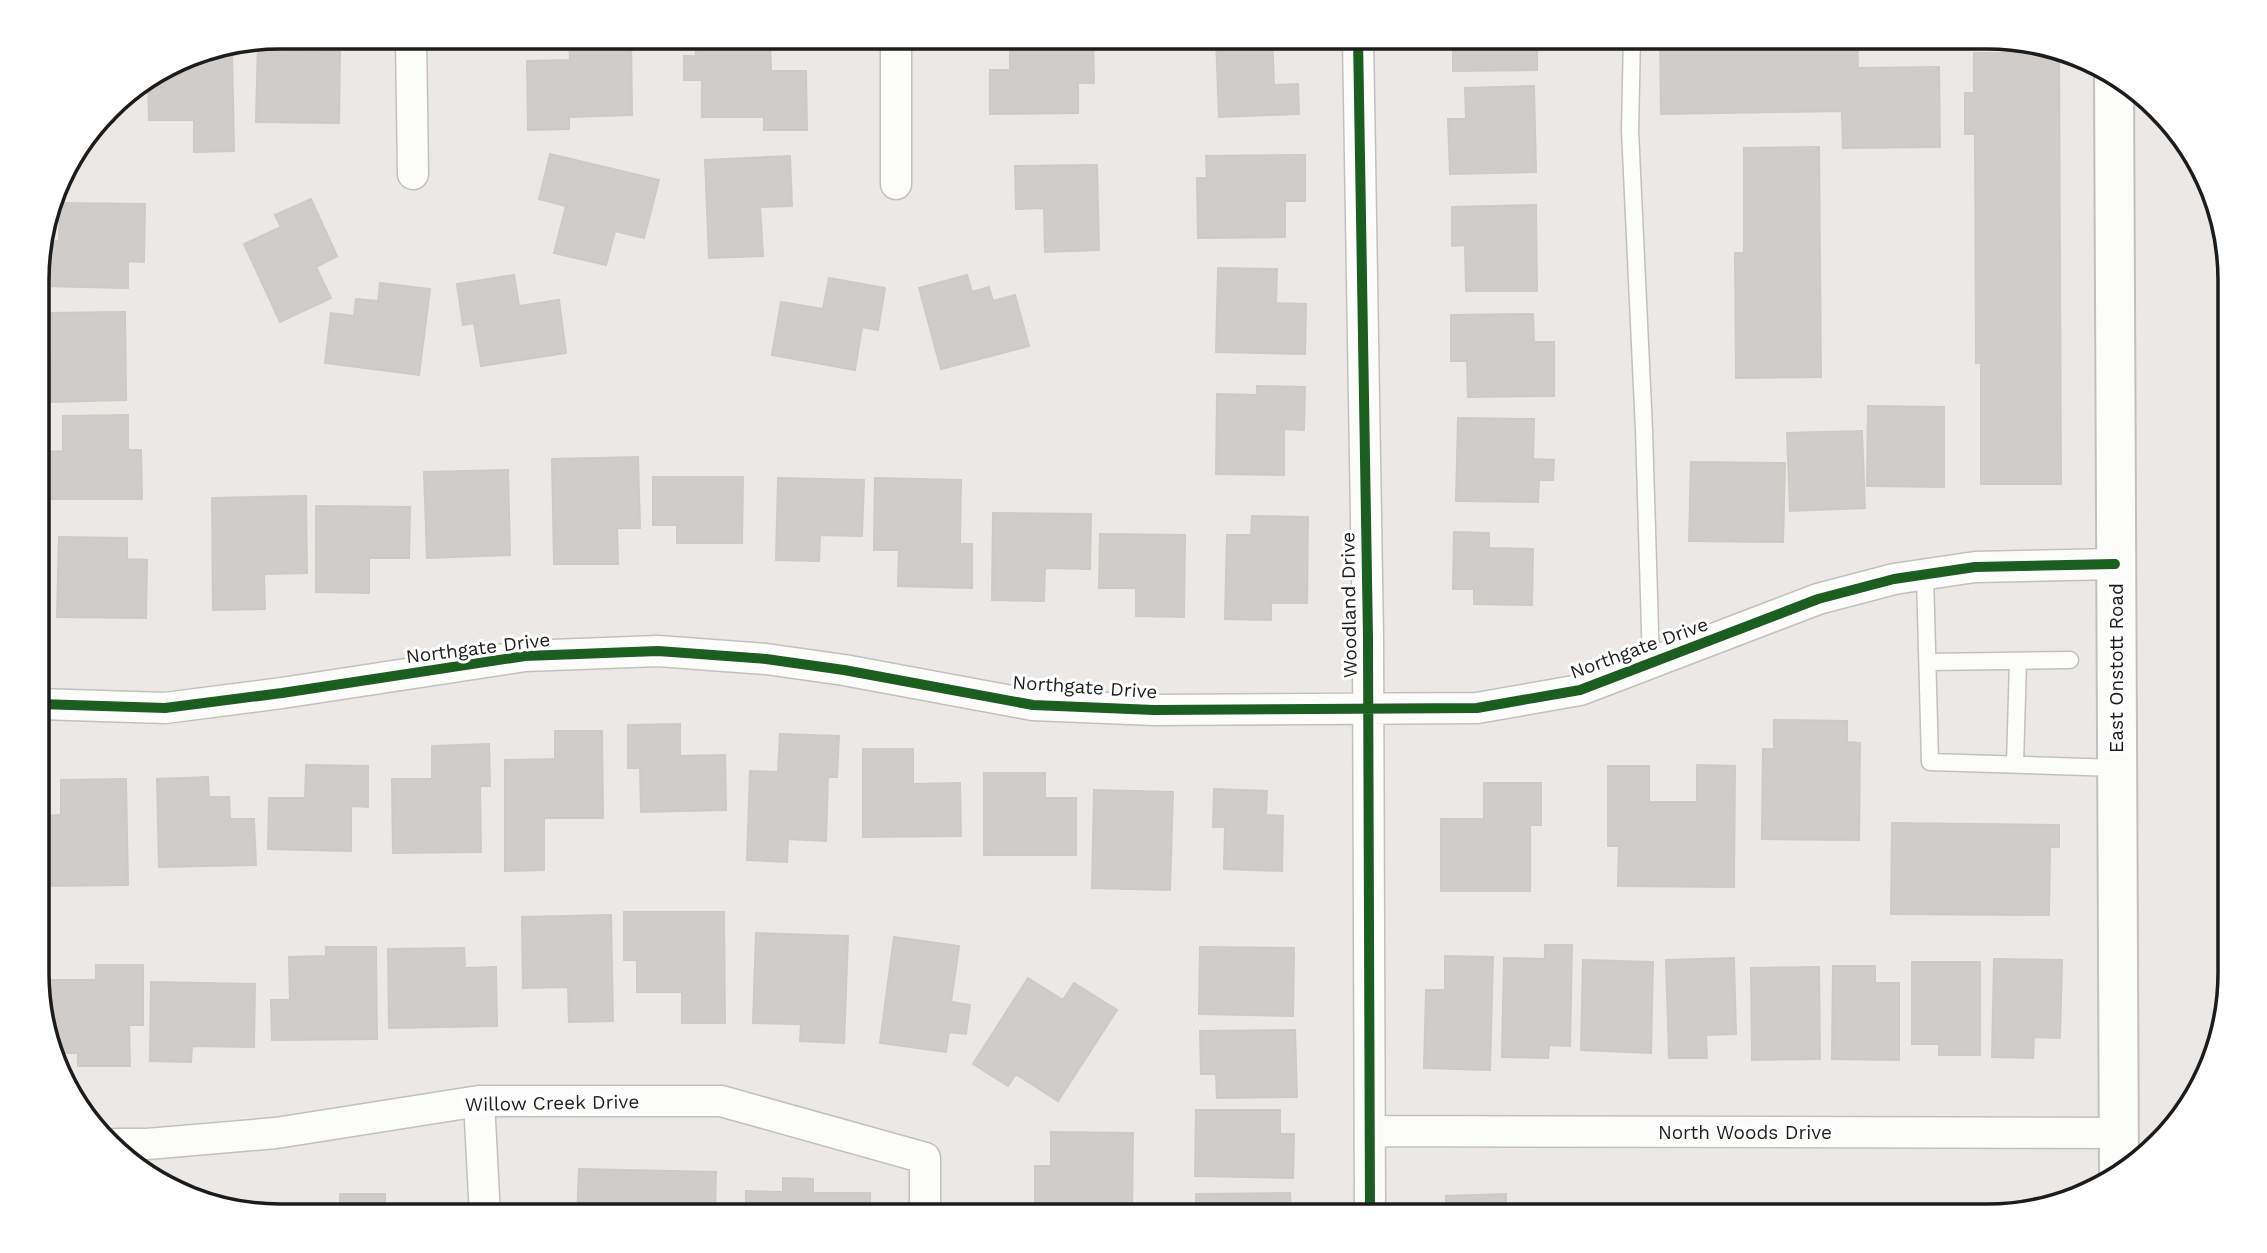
<svg xmlns="http://www.w3.org/2000/svg" width="2267" height="1253" font-family="'Work Sans',sans-serif">
<style>
.building{fill:#cfccca;stroke:#cecac6;stroke-width:2}
.lines{fill:none;stroke-linecap:round;stroke-linejoin:round}
.service-casing{stroke:#c2c0bf;stroke-width:19}
.minor-casing{stroke:#c2c0bf;stroke-width:33}
.tertiary-casing{stroke:#c2c0bf;stroke-width:42}
.service{stroke:#fcfcfb;stroke-width:16}
.minor{stroke:#fcfcfb;stroke-width:30}
.tertiary{stroke:#fcfcfb;stroke-width:38}
.cycleway-casing{stroke:#fff;stroke-width:15}
.cycleway{stroke:#1b5e20;stroke-width:10}
.labels{text-anchor:middle;dominant-baseline:central;stroke-width:6;stroke-linejoin:round;paint-order:stroke}
.street-label{font-size:19px;fill:#1c1c1c;stroke:#fff}
.rim{fill:none;stroke:#1c1c1c;stroke-width:3.5}
</style>
<rect width="100%" height="100%" fill="#ebe8e5"/>
<path class="building" d="M569,37H631L632,115L569,117V129L528,130L527,61L570,60Z
M696,37H770L771,71H806L807,130H764V117H702V80H684V56H696Z
M1010,37H1093L1094,83H1078V113L990,114V70H1010Z
M1216,37H1272L1274,85L1298,84L1299,114L1219,117Z
M1453,37H1556V46H1537V70L1453,71Z
M1660,37H1857L1858,68L1939,67L1940,147L1843,148L1842,111L1661,114Z
M273,38H296V51L340,52L339,123L256,122L258,41Z
M232,49L234,151L194,152V120H149L148,79L187,55L215,50Z
M1974,53H2048L2059,56L2061,484H1981V363H1976L1975,134H1965V93H1974Z
M1534,86L1536,172L1450,174L1448,119H1466L1465,88Z
M114,104V122H101Z
M1819,147L1821,377L1736,378L1735,253H1744V148Z
M550,154L659,180L644,238L615,231L606,265L554,253L566,206L539,199Z
M1305,155V201H1285V237L1198,238L1197,178H1207L1206,156Z
M790,156L792,206L760,207L763,256L709,258L705,160Z
M1097,165L1099,250L1045,252L1044,208L1016,209L1015,166Z
M311,199L337,256L316,267L331,298L280,322L244,244L281,227L275,215Z
M60,203L145,204L144,262L128,261V288L40,286L41,242L59,241Z
M1536,205L1537,291H1466L1465,245L1452,246V207Z
M1218,268L1277,269L1276,303L1306,304L1305,354L1216,352Z
M514,275L519,306L559,300L566,353L481,366L474,323L463,325L457,284Z
M967,275L972,292L989,287L993,301L1015,295L1029,346L941,369L919,288Z
M829,278L885,288L878,330L862,327L855,370L772,355L781,302L823,309Z
M380,283L430,289L419,375L325,363L331,313L354,316L356,299L378,301Z
M125,312L126,400L51,402L50,313Z
M1533,314L1534,342H1554V396L1468,397L1467,361H1451V315Z
M1257,386L1305,387L1304,430L1284,429V475L1216,474L1217,394L1257,395Z
M1868,406L1944,407V487L1867,486Z
M128,415V450H141L142,499H43V452L63,451V416Z
M1458,418L1534,419L1533,459L1554,460L1553,480H1539L1538,502L1456,501Z
M1862,431L1865,508L1790,511L1787,433Z
M638,457L640,528H617L618,564H554L552,459Z
M1691,462L1785,463L1783,542L1689,541Z
M508,470L510,555L427,558L424,472Z
M653,477H743L742,543H677V525H653Z
M778,478L864,480L862,536L820,535L819,561L776,560Z
M875,478L961,480L960,544H972V588L898,586L899,550H874Z
M306,496L307,573L264,574L265,609L213,610L212,498Z
M316,506L410,507L409,558H369V593L316,592Z
M993,513L1091,514L1090,569L1045,568L1044,601L992,600Z
M1252,516L1308,517L1307,603H1271V620L1225,619L1227,535H1251Z
M1454,532L1489,533V548L1533,549L1532,605L1474,604V589H1453Z
M1100,534L1185,535L1184,617L1136,616V588H1099Z
M59,537L127,538V559L147,560L146,618L57,617Z
M1774,720L1847,721V742L1860,743L1859,840L1762,839L1763,749H1774Z
M680,724V756L725,755L726,810L641,812L640,768H628V725Z
M555,731H602L603,818H544V870L505,871V760L555,759Z
M780,734L839,736L837,777H828L826,841L788,839L787,862L747,860L750,771L778,772Z
M489,744L490,786H480L481,852L393,853L392,779H432V746Z
M863,749H913V784L960,783L961,836L863,837Z
M306,765L368,766V807L351,806V851L268,849L269,798H305Z
M1697,765L1735,766L1734,887L1618,886L1619,846H1608V766H1649V802H1697Z
M984,773H1045V798H1076V855H984Z
M208,777L209,797H229L230,819H254L256,865L159,867L157,779Z
M126,779L128,885L39,886V816L61,815V780Z
M1484,783H1541V825H1530V891H1441V819H1484Z
M1214,789L1267,791L1266,815L1283,816L1282,871L1224,869L1225,827H1213Z
M1094,790L1173,792L1170,890L1092,888Z
M1892,823L2059,825V847H2050L2049,915L1891,914Z
M624,912H724L725,1023H682V992H637V960H624Z
M611,915L613,1021L569,1022L568,987L523,988L522,917Z
M756,933L848,936L844,1043L800,1041L801,1024L753,1023Z
M894,937L959,946L951,1002L970,1005L966,1034L949,1032L946,1052L880,1043Z
M1545,945H1572L1570,1046L1549,1045L1548,1058L1502,1057L1504,958L1545,959Z
M326,947H376L377,1039L272,1040L271,1000H290L289,957L326,956Z
M1200,947L1294,948L1293,1016L1199,1014Z
M464,948L465,968L496,967L497,1026L389,1028L388,949Z
M1445,956L1493,957L1490,1070L1424,1068L1426,990H1445Z
M1734,958L1736,1034L1706,1035L1707,1058H1669L1666,960Z
M1994,959L2062,960L2060,1038L2034,1037L2033,1058L1992,1057Z
M1583,960L1653,962L1651,1053L1581,1050Z
M1912,962H1980V1055H1939V1044H1912Z
M96,965H143V1025H129L130,1066H78V1053H57L43,1016H46V980H96Z
M1833,966H1875V983H1899V1060L1832,1059Z
M1819,967L1820,1059L1752,1060L1751,968Z
M1028,978L1063,1000L1074,983L1117,1010L1058,1101L1016,1074L1008,1086L973,1064Z
M151,982L255,984L254,1047L192,1046L191,1062L150,1061Z
M1295,1030L1297,1097L1217,1098L1216,1074H1201L1200,1031Z
M1196,1110H1280V1134H1294L1293,1178L1195,1176Z
M1051,1132L1133,1133L1132,1216H1035V1166H1051Z
M579,1169L716,1172L715,1216H577Z
M783,1178L813,1179V1193H870V1216H746V1191L783,1192Z
M1290,1193L1291,1216H1196V1194Z
M340,1194H385V1216H340Z
M1506,1194V1216H1446V1196Z
M1917,1206L1980,1207V1216H1917Z
M1587,1207L1650,1208L1649,1216H1587Z
M1896,1207V1216H1829V1208Z
M2029,1207L2003,1216H1991V1208Z
M1662,1208H1725V1216H1662Z
M1745,1208L1813,1210V1216H1745Z"/>
<g class="lines">
<defs>
<path id="service" d="M1632,37L1630,130L1644,430L1651,663
M1925,575L1930,762L2117,768
M1929,662L2070,660
M2015,764L2018,661"/>
<path id="minor" d="M411,37L413,174
M896,37V184
M1358,37L1368,638L1370,1216
M39,704L165,708L282,693L525,656L658,651L766,659L844,670L1033,705L1154,710L1477,708L1580,690L1818,599L1894,579L1975,567L2115,564
M479,1101L485,1216
M1371,1131L2120,1133
M116,1144H147L276,1133L479,1101H721L925,1158V1216"/>
<path id="tertiary" d="M2114,75L2119,1176"/>
</defs>
<use href="#service" class="service-casing"/>
<use href="#minor" class="minor-casing"/>
<use href="#tertiary" class="tertiary-casing"/>
<use href="#service" class="service"/>
<use href="#minor" class="minor"/>
<use href="#tertiary" class="tertiary"/>
<defs>
<path id="cycleway" d="M1358,37L1368,638L1370,1216
M39,704L165,708L282,693L525,656L658,651L766,659L844,670L1033,705L1154,710L1477,708L1580,690L1818,599L1894,579L1975,567L2115,564"/>
</defs>
<use href="#cycleway" class="cycleway-casing"/>
<use href="#cycleway" class="cycleway"/>
</g>
<g class="labels">
<g class="street-label">
<text transform="translate(1349 605) rotate(-91)">Woodland Drive</text>
<text transform="translate(478 648) rotate(-7)">Northgate Drive</text>
<text transform="translate(1639 648) rotate(-20)">Northgate Drive</text>
<text transform="translate(2116 668) rotate(-90)">East Onstott Road</text>
<text transform="translate(1085 687) rotate(4)">Northgate Drive</text>
<text transform="translate(552 1103) rotate(-1)">Willow Creek Drive</text>
<text x="1745" y="1132">North Woods Drive</text>
</g>
</g>
<path d="M0 0H2267V1253H0ZM280 49H1987A231 231 0 0 1 2218 280V973A231 231 0 0 1 1987 1204H280A231 231 0 0 1 49 973V280A231 231 0 0 1 280 49Z" fill="#fff" fill-rule="evenodd"/>
<path class="rim" d="M280 49H1987A231 231 0 0 1 2218 280V973A231 231 0 0 1 1987 1204H280A231 231 0 0 1 49 973V280A231 231 0 0 1 280 49Z"/>
</svg>
